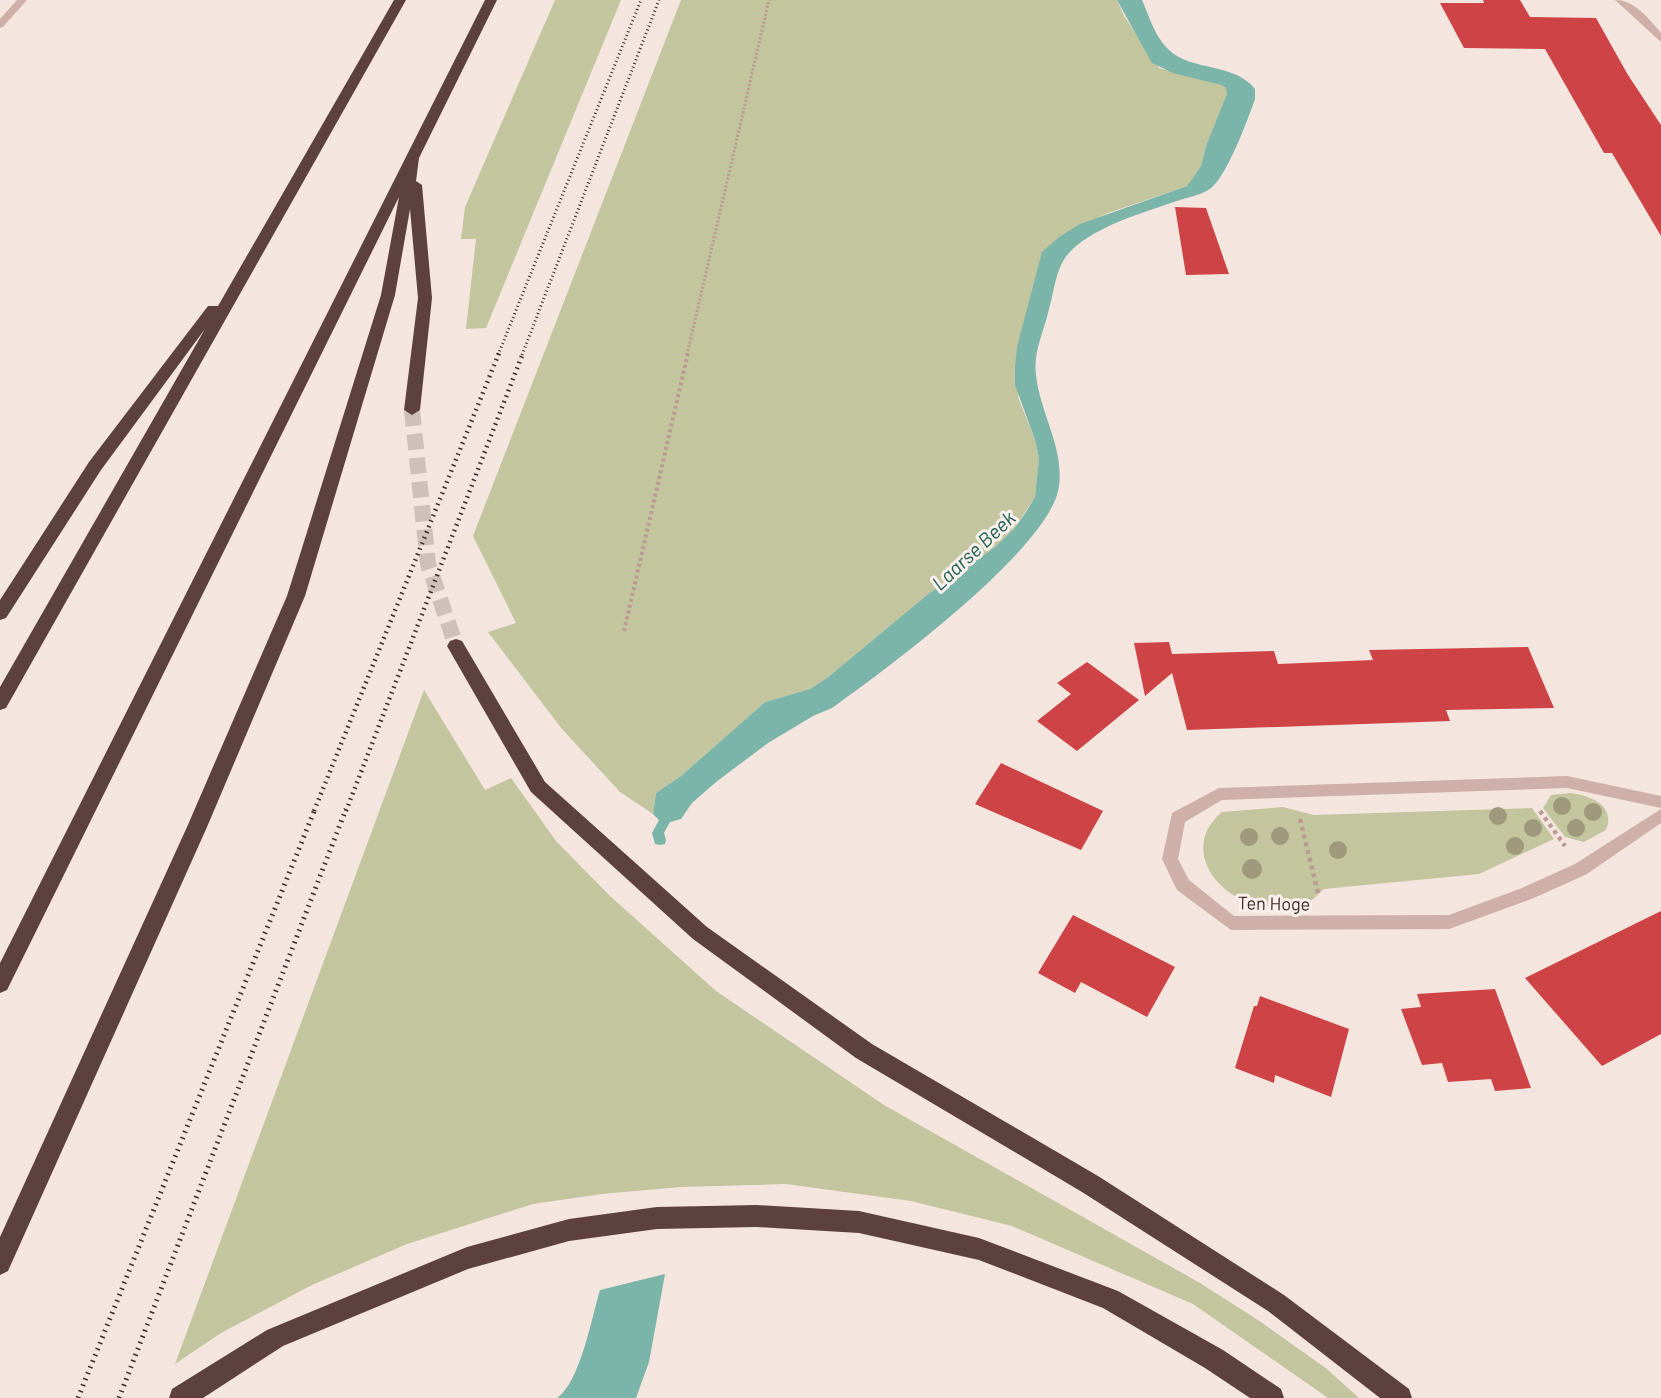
<svg xmlns="http://www.w3.org/2000/svg" width="1661" height="1398" font-family="Barlow,sans-serif">
<style>
.green{fill:#c2c59d}
.water{fill:#7bb4a8}
.lines{fill:none;stroke-linecap:round;stroke-linejoin:round}
.stream{fill:#7bb4a8;fill-rule:evenodd}
.building{fill:#ce4346}
.highway-tunnel{stroke:#d0c0bb;stroke-width:16;stroke-dasharray:16 8;stroke-linecap:butt}
.path-far2{stroke:#ba9a93;stroke-width:3;stroke-dasharray:2 2;stroke-linecap:butt}
.path-far1{stroke:#ba9a93;stroke-width:4;stroke-dasharray:3 3;stroke-linecap:butt}
.path{stroke:#ba9a93;stroke-width:4.5;stroke-dasharray:4 4;stroke-linecap:butt}
.street{fill:#ceb0a9;fill-rule:evenodd}
.highway{fill:#5d4140;fill-rule:evenodd}
.rail-far2{stroke:#3b2a2a;stroke-width:3;stroke-dasharray:1 3;stroke-linecap:butt}
.rail-far1{stroke:#3b2a2a;stroke-width:4.5;stroke-dasharray:1.5 4.5;stroke-linecap:butt}
.rail{stroke:#3b2a2a;stroke-width:5;stroke-dasharray:1.5 5;stroke-linecap:butt}
.tree{fill:#9e997c}
.labels{text-anchor:middle;dominant-baseline:central;stroke-width:6;stroke-linejoin:round;paint-order:stroke}
.street-label{font-size:18px;fill:#3b2a2a;stroke:#fbf0ec}
.water-label{font-size:20px;font-style:italic;fill:#1b6053;stroke:#fbf0ec}
</style>
<rect width="100%" height="100%" fill="#f5e5df"/>
<path class="green" d="M555,0H621L486,328L466,329L476,239H461L465,207Z
M681,0H1117L1124,16L1159,68L1221,85L1226,88L1228,94L1206,146L1201,166L1187,186L1108,213L1059,237L1042,253L1018,397L1035,440L1039,458L1035,497L1014,529L994,548L927,595L827,678L810,689L765,702L681,776L656,793L653,814L620,792L562,729L488,632L516,623L473,536Z
M424,690L485,790L511,778L556,841L610,896L716,991L884,1105L1200,1283L1258,1320L1327,1369L1359,1398H1328L1193,1304L1012,1226L911,1201L786,1184L681,1187L602,1194L533,1204L407,1244L312,1285L221,1333L175,1364Z
M1571,793C1592,796 1616,806 1606,830L1584,842L1565,837L1543,808L1551,795Z
M1283,807L1314,815L1532,808L1554,839L1479,874L1324,889C1319,893 1315,898 1310,901C1305,904 1297,904 1292,905C1281,906 1265,908 1255,905C1212,892 1182,846 1222,812Z"/>
<path class="water" d="M1117,0H1142C1149,16 1155,37 1168,49C1191,72 1234,62 1255,89V99C1248,119 1227,176 1211,188C1202,195 1188,197 1177,201C1145,212 1085,229 1065,258C1055,273 1054,292 1049,309C1044,332 1033,351 1036,375C1040,413 1064,447 1059,486C1052,547 884,671 832,708L813,716L768,743L716,782L692,803L681,819L663,824L653,814L656,793L681,776L765,702L810,689L827,678L927,595L994,548L1014,529L1026,512L1035,497L1039,458L1035,440L1015,385V367L1017,347L1042,252L1059,237L1080,224L1187,186L1201,166L1206,146L1227,94L1226,88L1221,85L1173,73L1152,63Z
M665,1274L649,1362L636,1398H557C580,1383 592,1316 600,1290Z"/>
<g class="lines">
<path class="stream" d="M670,806L674,807L676,811L664,833L666,840L665,844L660,845L655,844L652,833L666,807Z"/>
</g>
<path class="building" d="M1483,0H1520L1530,17L1596,18L1628,75L1661,125V236L1612,153H1604L1545,49L1464,48L1440,3H1484Z
M1175,207L1206,208L1229,274L1186,275Z
M1169,642L1172,654L1274,651L1278,664L1373,660L1369,650L1528,647L1554,708L1446,710L1450,721L1187,730L1172,673L1145,696L1134,643Z
M1087,662L1139,700L1077,751L1037,721L1071,694L1057,683Z
M1001,763L1103,811L1081,850L975,804Z
M1661,911V1034L1602,1066L1525,978Z
M1073,915L1175,967L1147,1017L1081,982L1075,993L1038,973Z
M1495,989L1531,1088L1495,1091L1491,1079L1448,1082L1442,1063L1422,1065L1401,1009L1421,1007L1417,994Z
M1260,996L1349,1029L1331,1097L1275,1075L1274,1083L1235,1068L1254,1006H1257Z"/>
<g class="lines">
<path class="highway-tunnel" d="M412,410L428,564L456,646"/>
<path class="path-far2" d="M687,355L769,0"/>
<path class="path-far1" d="M624,631L688,353"/>
<path class="path" d="M1540,811L1565,846
M1300,819L1318,893"/>
<path class="street" d="M17,0H27L3,27L0,28V19Z
M1615,0C1635,0 1649,19 1661,33V42Z
M1567,776L1661,796V808L1567,788L1222,800L1185,822L1178,859L1189,880L1234,916L1449,915L1522,888L1575,864L1661,809V823L1587,874L1534,898L1449,929L1231,930L1177,890L1162,859L1172,813L1219,788Z"/>
<path class="highway" d="M394,0H406L6,708L0,710V687L205,329L101,470L6,618L0,620V600L89,462L208,306H218Z
M485,0H497L419,158L416,181L422,185L432,298L420,410L412,415L404,410L418,298L410,209L395,295L305,596L207,827L8,1271L0,1275V1237L187,827L287,596L381,295L399,197L7,990L0,993V963Z
M456,639L462,641L545,782L707,927L872,1044L1098,1176L1284,1295L1409,1389L1412,1398H1380L1268,1311L1082,1192L856,1058L693,939L531,792L447,646L450,641Z
M757,1205L859,1211L979,1238L1118,1291L1223,1350L1281,1389L1284,1398H1250L1205,1368L1103,1308L979,1260L859,1233L757,1227L657,1229L569,1241L468,1269L283,1346L203,1398H169L172,1389L267,1330L467,1247L569,1219L657,1207Z"/>
<path class="rail-far2" d="M498,355L641,0
M522,355L659,0"/>
<path class="rail-far1" d="M314,811L499,353
M346,811L523,353"/>
<path class="rail" d="M78,1398L315,809
M119,1398L346,809"/>
</g>
<g class="tree">
<circle cx="1562" cy="806" r="9"/>
<circle cx="1593" cy="812" r="9"/>
<circle cx="1498" cy="816" r="9"/>
<circle cx="1533" cy="828" r="9"/>
<circle cx="1576" cy="828" r="9"/>
<circle cx="1280" cy="836" r="9"/>
<circle cx="1249" cy="837" r="9"/>
<circle cx="1515" cy="846" r="9"/>
<circle cx="1338" cy="850" r="9"/>
<circle cx="1252" cy="869" r="10"/>
</g>
<g class="labels">
<g class="street-label">
<text transform="translate(1274 903) rotate(1)">Ten Hoge</text>
</g>
<g class="water-label">
<text transform="translate(973 550) rotate(-43)">Laarse Beek</text>
</g>
</g>
</svg>
